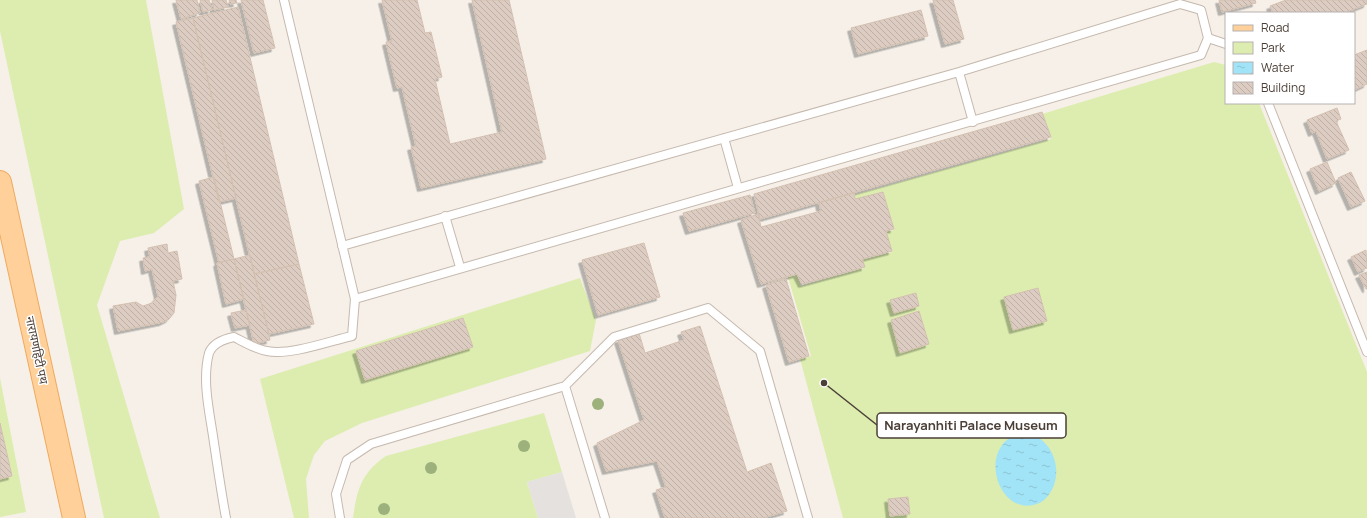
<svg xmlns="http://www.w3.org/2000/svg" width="1367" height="518" font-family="Manrope,'Noto Sans Devanagari',sans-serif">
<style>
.park{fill:#dcedaf}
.parking{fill:#e4e1de}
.water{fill:url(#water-ripples)}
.building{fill:url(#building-back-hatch);stroke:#d4c0b0;filter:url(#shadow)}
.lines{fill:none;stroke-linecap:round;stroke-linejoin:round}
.service-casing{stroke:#c6b9ae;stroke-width:10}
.primary-casing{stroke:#efaa5f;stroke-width:24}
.service{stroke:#fff;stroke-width:8}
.primary{stroke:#ffd099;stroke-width:22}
.tree{fill:#9db17c}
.labels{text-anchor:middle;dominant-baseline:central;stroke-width:3;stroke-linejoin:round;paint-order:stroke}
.street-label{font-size:12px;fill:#4b3f37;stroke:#fff}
.leader{fill:none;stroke:#4b3f37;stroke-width:1.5}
.callout-dot{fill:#4b3f37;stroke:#fff;stroke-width:1.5}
.callout{fill:#fff;stroke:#4b3f37;stroke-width:1.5}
.callout-label{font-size:13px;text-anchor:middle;font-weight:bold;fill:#4b3f37}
</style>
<defs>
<pattern id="water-ripples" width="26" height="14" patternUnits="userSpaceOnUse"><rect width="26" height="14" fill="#a1e3f7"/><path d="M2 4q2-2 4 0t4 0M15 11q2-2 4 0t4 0" fill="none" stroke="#8cc4d4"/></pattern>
<pattern id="building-back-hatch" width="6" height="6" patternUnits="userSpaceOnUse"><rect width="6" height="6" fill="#dcccc1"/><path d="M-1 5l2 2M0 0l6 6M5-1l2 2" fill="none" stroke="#beb0a6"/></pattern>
<filter id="shadow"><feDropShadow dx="-3.5" dy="3.5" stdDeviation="0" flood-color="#0004"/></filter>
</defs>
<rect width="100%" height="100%" fill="#f6f0e9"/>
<path class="park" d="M0,0H146L184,209L154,233L120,241L97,305L160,518H104L0,31Z
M1214,62L1226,65V103H1259L1367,372V518H843L800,359L811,356L788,277L797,275L801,286L864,268L862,260L892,252L886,232L894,230L883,193L855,200L854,195L1051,139L1042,114Z
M580,278L596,320L590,351L362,423L325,441L314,455L306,479L309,518H294L260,379Z
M0,378L26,512L0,517Z
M544,413L562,472L527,482L538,518H353C357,490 361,473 386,456Z"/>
<path class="parking" d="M562,472L576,518H538L527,482Z"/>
<path class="water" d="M1023,432C1048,435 1062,462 1054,485C1050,495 1044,503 1033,505C996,513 976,443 1023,432Z"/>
<path class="building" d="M176,0H197L200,13L181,19Z
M200,0H209L212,10L203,12Z
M212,0H226L228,7L214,10Z
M229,0H236L237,3L230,4Z
M241,0H263L275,48L254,53Z
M382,0H417L425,33L431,32L442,77L435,79L450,144L502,132L472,0H509L546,159L421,188L411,147L416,146L402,87L397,88L386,42L392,41Z
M933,0H953L964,39L945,44Z
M1219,0H1255L1256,3L1222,12Z
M1286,0H1367V4L1344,13H1273L1270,6Z
M238,7L299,264L254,274L193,18Z
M921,10L928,36L858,54L851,28Z
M193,18L236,198L219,202L176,22Z
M1367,50V84L1354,90V55Z
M1337,108L1341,119L1336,121L1349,150L1327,159L1316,131L1312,133L1307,120Z
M1042,112L1051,137L760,219L754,194Z
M1327,162L1336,183L1319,191L1310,169Z
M1351,172L1365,201L1351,207L1338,178Z
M214,177L234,259L219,263L199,181Z
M883,192L894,229L886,231L892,251L862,259L865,267L802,284L797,274L761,284L741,220L758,214L761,227L821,211L819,203L854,193L855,199Z
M750,195L755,213L689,231L683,213Z
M644,243L660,297L598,315L582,260Z
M167,244L168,253L177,251L182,279L173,281L176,295L174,313L169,319L163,322L118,331L113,306L136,302L143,306L152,303L158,296L152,269L145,271L143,258L150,257L148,248Z
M1366,250L1367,268L1358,272L1351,257Z
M250,255L270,340L254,344L234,259Z
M234,259L244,299L226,304L217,263Z
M299,264L314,324L269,334L254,274Z
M1367,272V289H1366L1359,275Z
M786,279L809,356L789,362L766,285Z
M1038,288L1047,321L1013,330L1004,297Z
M916,293L919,306L894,313L890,300Z
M246,310L250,325L235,328L231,313Z
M919,311L929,344L900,353L891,320Z
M463,318L473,347L365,380L356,351Z
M700,326L747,472L771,463L787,511L763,518H665L656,490L666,487L657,461L606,471L597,443L644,420L618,340L639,333L645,353L684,340L681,332Z
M0,423L12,476L0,479Z
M908,497L910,514L890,516L888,499Z"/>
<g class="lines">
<defs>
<path id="service" d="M284,0L355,299L1201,55L1208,38L1201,10L1180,4L959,72L342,246
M1208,38L1226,44
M959,72L973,122
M1268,103L1367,352
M724,138L738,188
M445,216L460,267
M565,386L605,518
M226,518C221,491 217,463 213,436C209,410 202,379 209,353C213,343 224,339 234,337C244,342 255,349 267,351C289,356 330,341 352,336L355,299
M340,518L336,494L347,460L371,444L565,386L614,337L708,308L760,351L808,518"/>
<path id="primary" d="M0,182L74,518"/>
</defs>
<use href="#service" class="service-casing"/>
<use href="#primary" class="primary-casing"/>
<use href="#service" class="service"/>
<use href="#primary" class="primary"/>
</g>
<g class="tree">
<circle cx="598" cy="404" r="6"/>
<circle cx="524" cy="446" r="6"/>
<circle cx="431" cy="468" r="6"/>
<circle cx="384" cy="509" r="6"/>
</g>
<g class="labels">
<g class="street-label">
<text transform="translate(37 350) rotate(78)">नारायणहिटी पथ</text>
</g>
</g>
<path class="leader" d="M824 383L877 425"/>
<circle class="callout-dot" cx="824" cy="383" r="4"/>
<rect class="callout" x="877" y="413" width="189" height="25" rx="4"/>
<g class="callout-label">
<text x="971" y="430">Narayanhiti Palace Museum</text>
</g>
<rect x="1225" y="12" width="130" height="92" fill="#ffffff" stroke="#b7b2af"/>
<rect x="1233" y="25" width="20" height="6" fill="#ffd099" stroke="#b7b2af"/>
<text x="1261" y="32" font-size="12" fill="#4b3f37">Road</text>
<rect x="1233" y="42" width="20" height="12" fill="#dcedaf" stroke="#b7b2af"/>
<text x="1261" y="52" font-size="12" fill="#4b3f37">Park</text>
<rect x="1233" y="62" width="20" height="12" fill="url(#water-ripples)" stroke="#b7b2af"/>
<text x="1261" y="72" font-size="12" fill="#4b3f37">Water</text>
<rect x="1233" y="82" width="20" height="12" fill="url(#building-back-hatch)" stroke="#b7b2af"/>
<text x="1261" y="92" font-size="12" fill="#4b3f37">Building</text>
</svg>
